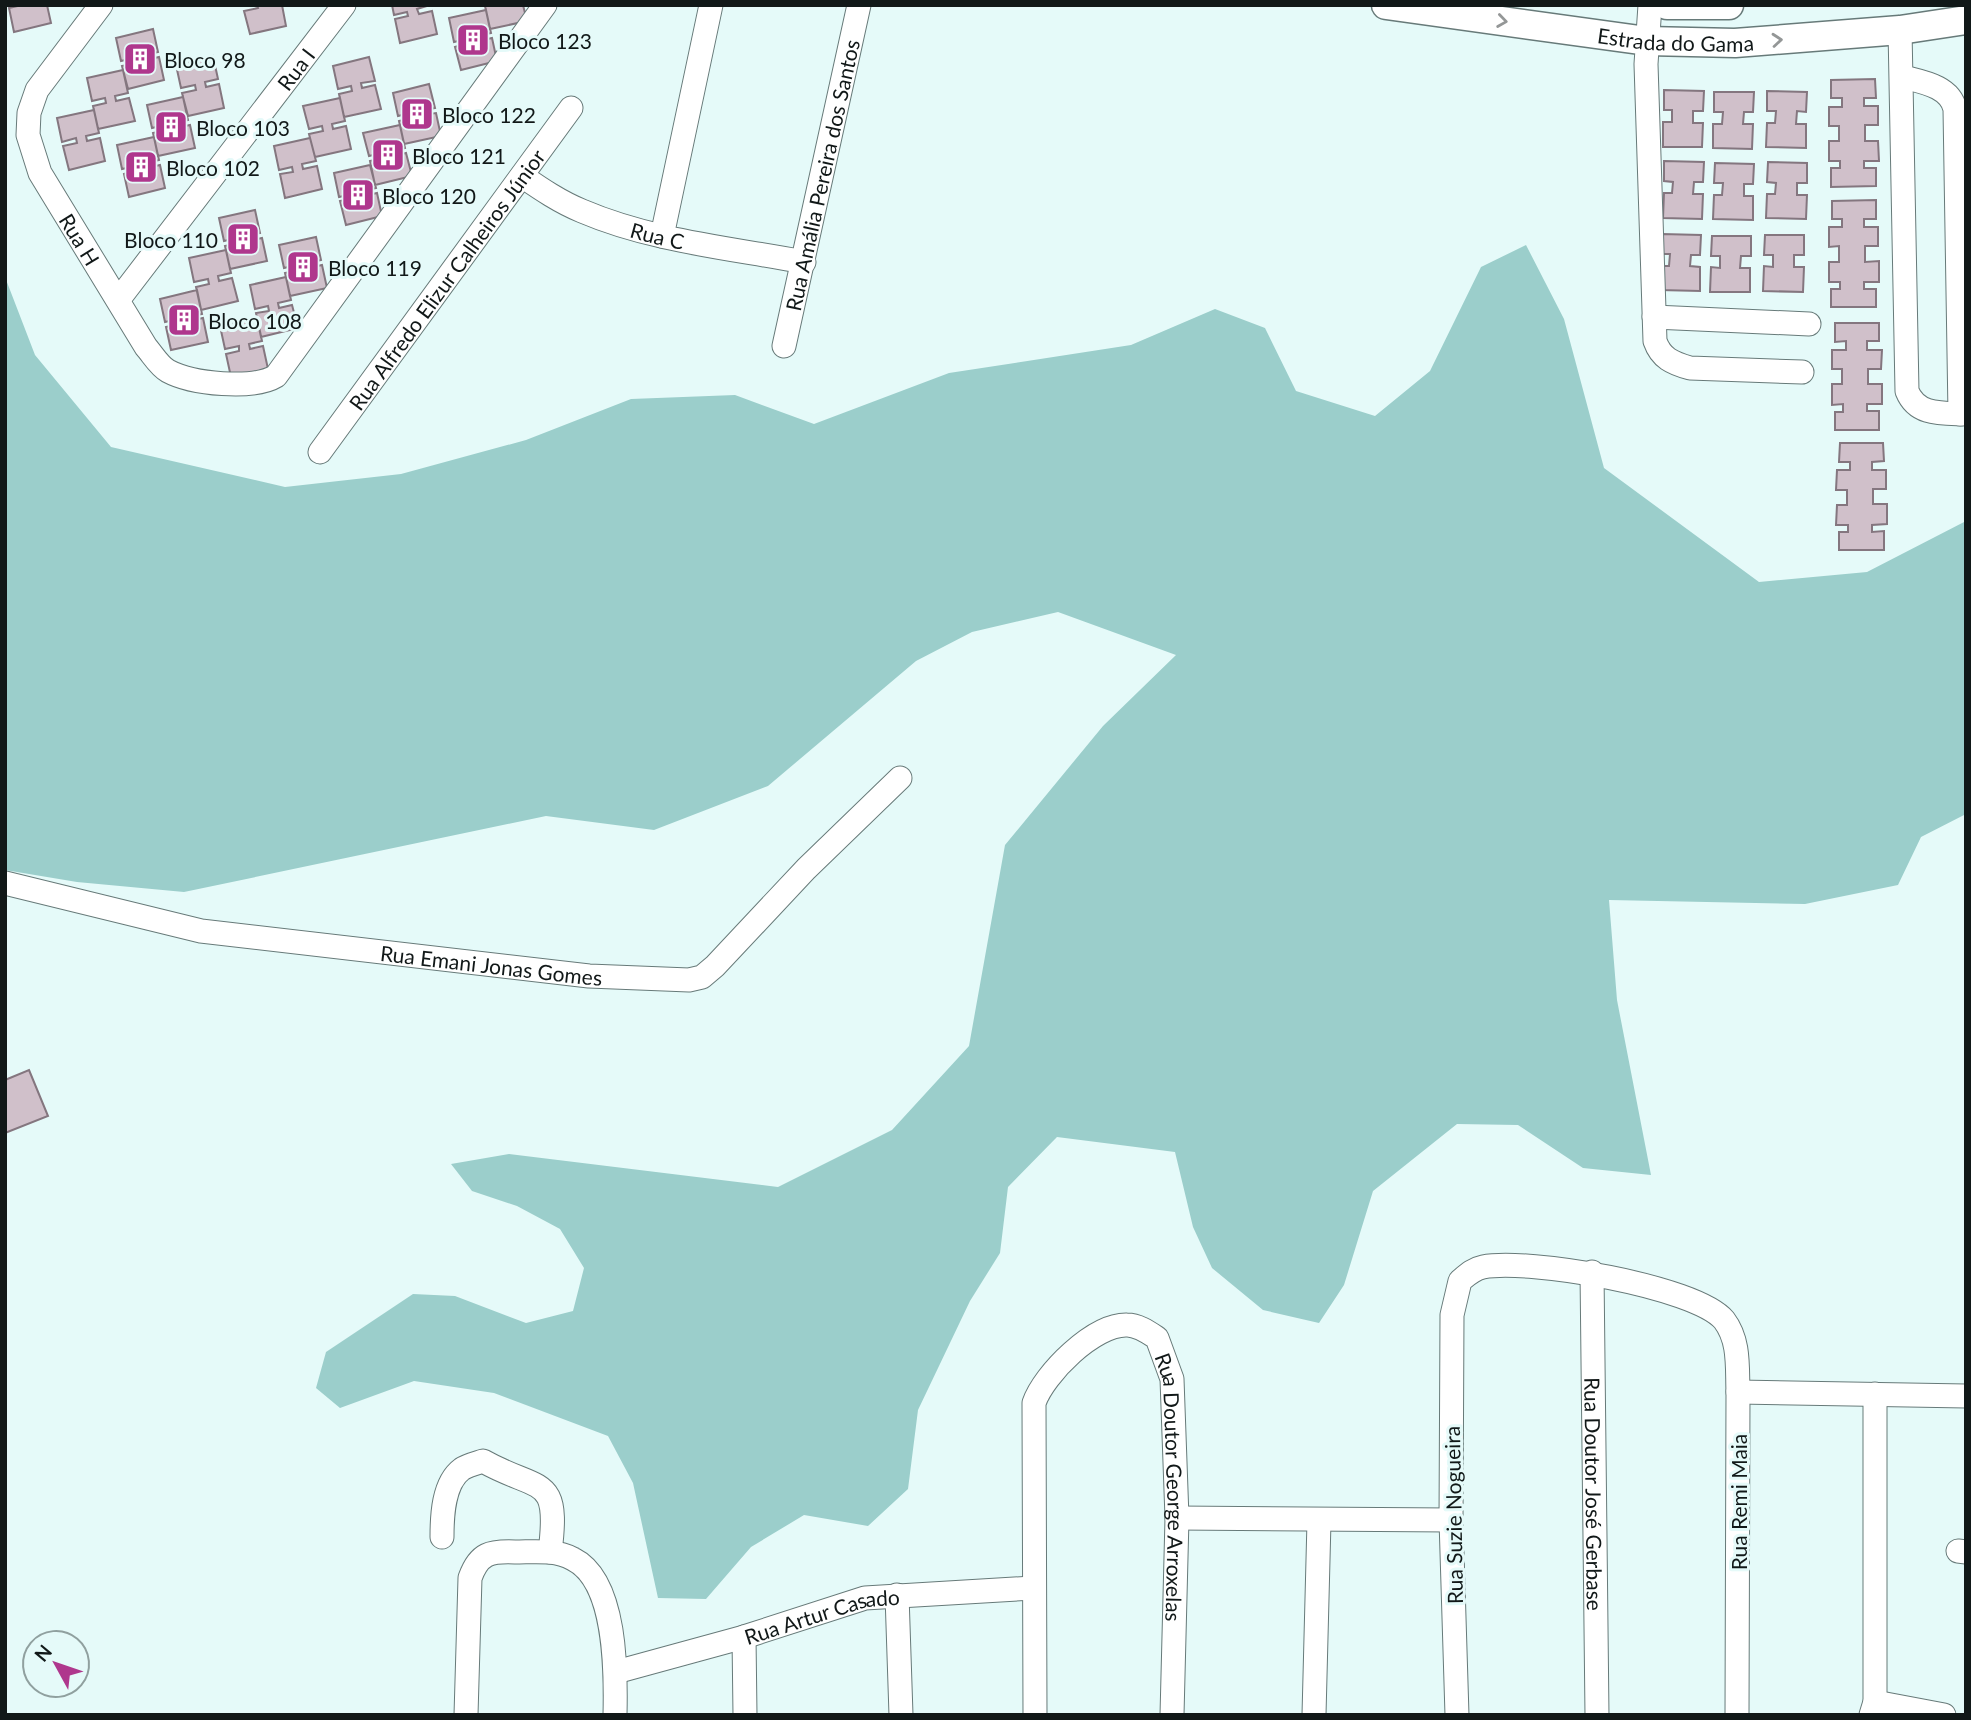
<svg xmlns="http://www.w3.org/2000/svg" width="1971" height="1720" font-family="Lato,sans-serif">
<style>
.green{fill:#9bcecb}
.building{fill:#d0c0ca;stroke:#84767f;stroke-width:2}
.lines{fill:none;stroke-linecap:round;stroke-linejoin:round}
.minor-casing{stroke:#677a79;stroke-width:25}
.tertiary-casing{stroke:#677a79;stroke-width:31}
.minor{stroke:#fff;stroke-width:23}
.tertiary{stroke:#fff;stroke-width:28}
.oneway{stroke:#949797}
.labels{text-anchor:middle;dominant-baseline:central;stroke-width:6;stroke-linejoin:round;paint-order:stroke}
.street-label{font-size:21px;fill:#111818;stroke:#e5faf9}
.poi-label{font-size:21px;fill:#111818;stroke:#e5faf9;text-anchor:start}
</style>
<rect width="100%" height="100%" fill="#e5faf9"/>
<path class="green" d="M1526,245L1564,319L1604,468L1759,582L1867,572L1966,521V814L1921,837L1898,885L1805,904L1609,900L1617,1000L1651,1175L1583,1168L1518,1125L1457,1124L1373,1191L1344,1285L1319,1323L1263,1310L1212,1268L1193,1227L1175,1152L1057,1137L1008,1187L1000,1253L970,1301L918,1410L908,1489L868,1526L804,1515L751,1547L706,1599L658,1598L633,1483L608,1436L494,1393L414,1381L340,1408L316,1388L326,1352L413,1294L455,1296L526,1323L573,1311L584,1268L560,1229L517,1206L472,1191L451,1164L509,1154L778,1187L892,1130L969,1046L1005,845L1103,726L1176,655L1058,612L972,632L916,661L768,786L654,830L546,816L184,892L77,882L5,870V277L35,355L111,447L285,487L401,474L526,440L631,399L735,395L814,424L949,373L1131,345L1215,309L1265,328L1296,391L1375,416L1430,371L1481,267Z"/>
<path class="building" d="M22,5H47L51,23L14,32L9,8Z
M257,5H282L286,26L250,34L244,11L258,8Z
M392,5H430L417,9L419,14L432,11L437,34L400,43L395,19L408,16L407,12L394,15Z
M523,5L527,21L490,29L485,6Z
M486,10L491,33L478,36L479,41L492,38L497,61L461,70L455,47L468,43L467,39L454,42L449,18Z
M153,29L158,52L145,55L146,60L159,57L164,80L128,89L122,66L136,63L134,58L121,61L116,38Z
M213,56L218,79L205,82L206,87L219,84L224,108L188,116L182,93L196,90L195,85L181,88L176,65Z
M369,57L375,81L361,83L362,88L375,85L381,109L344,117L339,94L352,91L351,86L338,89L333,66Z
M123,70L128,93L115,96L116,101L129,98L135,121L98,129L93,106L106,103L105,98L92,101L87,78Z
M1875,79L1876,98H1864V106H1878V125H1865V141H1878L1879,161H1864V168H1876V186L1831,187V168H1840V161H1829V141H1839V126H1829V107H1842V98H1831V80Z
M429,84L435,108L421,111L422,115L436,113L441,136L404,144L399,121L412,118L411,113L398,116L393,93Z
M1664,90L1704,91L1703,111H1693V123H1703L1702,147H1663V122H1672V110H1664Z
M1767,91L1807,92L1806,112L1797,111L1796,124H1806V148L1766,147L1767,123H1775L1776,111H1767Z
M1714,92H1754L1753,112H1744L1743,124H1753L1752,149L1713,148V124H1722L1723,112H1714Z
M183,97L188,120L175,123L176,128L190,125L195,148L158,156L153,133L166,130L165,125L152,128L147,105Z
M340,98L345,121L332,124L333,129L346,126L351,149L315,157L309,134L323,131L322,126L309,129L303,106Z
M94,110L99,133L86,136L87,141L100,138L105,161L69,170L63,146L77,143L76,138L62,142L57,118Z
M400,125L405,148L392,151L393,156L406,153L412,176L375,185L370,161L383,158L382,153L369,156L363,133Z
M154,137L159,160L146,163L147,168L160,165L165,188L129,197L124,174L137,170L136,166L122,169L117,145Z
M310,138L316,161L302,164L303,169L317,166L322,189L285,198L280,174L293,172L292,167L279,170L274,146Z
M1664,161L1704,162L1703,182H1694L1693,194H1703L1702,219L1663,218L1664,193H1672L1673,182L1664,181Z
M1768,162L1807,163V183H1797V195H1807L1806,219L1766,218L1767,194H1775L1776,183L1767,182Z
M1715,163L1754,164L1753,184H1744V196H1753V220L1713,219L1714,195H1722L1723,183H1714Z
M370,165L376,188L363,191L364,196L377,193L382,216L346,225L340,201L354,198L353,194L339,197L334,173Z
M1876,200V219H1864V227H1878V246H1865V262L1879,261V282H1864V289H1876V307H1831V289H1840V282H1829V262H1839V246L1829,247V227H1842V219H1832V201Z
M255,210L260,233L247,236L248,241L262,238L267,261L230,269L225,246L238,243L237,238L224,241L219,218Z
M1662,234L1701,235L1700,255H1691L1690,266L1700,267V291L1660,290L1661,266H1669L1670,254H1661Z
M1765,235H1804V255H1794V267H1804L1803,292L1763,291L1764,266L1773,267V255H1764Z
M1712,236H1751V256H1741L1740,268H1750V292H1710L1711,267L1720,268V256H1711Z
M316,237L321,260L308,263L309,268L322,265L327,288L290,296L285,273L299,270L297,265L284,268L279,245Z
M226,250L231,273L218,276L219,281L232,278L238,301L201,310L196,287L209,284L208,279L194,282L189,258Z
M286,277L291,300L278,303L279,308L292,305L298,328L261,337L256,313L269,311L268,306L255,309L250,285Z
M197,290L202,314L188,317L189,321L203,318L208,342L171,350L166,327L179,324L178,319L165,322L160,299Z
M257,317L262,341L249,344L250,349L263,346L268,369L231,377L226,354L239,351V346L225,349L220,326Z
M1835,323H1879V341H1867V350H1882L1881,369H1868V384H1882V404H1867V411H1879V430H1835V412H1843V404L1832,405V384H1842V369H1832V350H1846V341L1835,342Z
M1840,443H1883L1884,461L1872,462V470H1886V489H1873V504H1887V524L1872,525V532L1884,531V550H1839V532H1848V525H1836L1837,505H1847V490H1836L1837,470H1850V462H1839Z
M29,1070L48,1116L5,1133V1080Z"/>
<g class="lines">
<defs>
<g id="minor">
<path id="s1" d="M101,5L37,90L29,113L28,135L40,173L146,347C153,355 159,366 168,371C192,384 253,390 276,376L545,5"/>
<path d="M1650,5L1646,64L1655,341C1661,358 1672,363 1690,368L1802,372"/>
<path d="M1900,30L1907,391C1917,416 1942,413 1966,414"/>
<path d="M1903,77C1922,82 1950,86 1955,109L1960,414"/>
<path id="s2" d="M522,176C541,189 560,202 582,211C652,241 730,248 804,262"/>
<path d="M662,236L711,5"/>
<path id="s3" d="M119,299L344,5"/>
<path d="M1654,317L1809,324"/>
<path id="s4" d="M784,346L859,5"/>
<path id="s5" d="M320,452L571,108"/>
<path id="s6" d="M5,883L201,931L589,976L689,980L702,977L715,966L806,869L900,778"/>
<path id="s7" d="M1592,1272L1597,1715"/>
<path d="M1738,1392L1966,1396"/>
<path d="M1177,1518L1451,1520"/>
<path d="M442,1537C442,1516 443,1483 462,1469C468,1465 477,1463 483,1461C540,1493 560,1473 550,1552"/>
<path d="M1958,1551L1966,1552"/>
<path d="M897,1595L901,1715"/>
<path d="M744,1637L745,1715"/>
<path id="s8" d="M616,1672L744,1637L865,1598L1033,1588"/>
<path d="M1875,1702L1944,1715"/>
<path d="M466,1715L470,1578C479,1553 490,1551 515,1552C534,1552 555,1549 573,1559C617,1581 616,1673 615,1715"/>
<path id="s9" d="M1035,1715L1034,1403C1044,1374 1094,1324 1127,1325C1138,1325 1148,1332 1157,1338L1172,1379L1177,1518L1172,1715"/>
<path d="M1314,1715L1319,1521"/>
<path d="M1457,1715L1451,1520L1452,1315L1460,1281C1467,1275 1473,1269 1483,1267C1527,1258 1695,1286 1724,1320C1740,1341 1737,1367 1738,1392L1737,1715"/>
<path d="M1871,1715L1875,1702V1394"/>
</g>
<g id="tertiary">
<path id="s10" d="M1386,5L1647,41L1735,43L1900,30L1966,20"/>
<path d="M1667,5H1729"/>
</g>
</defs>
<use href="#minor" class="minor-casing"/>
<use href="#tertiary" class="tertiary-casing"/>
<use href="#minor" class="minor"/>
<use href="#tertiary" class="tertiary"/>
</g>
<defs><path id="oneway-chevron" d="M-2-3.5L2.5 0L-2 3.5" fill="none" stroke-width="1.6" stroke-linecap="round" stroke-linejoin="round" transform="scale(1.75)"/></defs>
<g class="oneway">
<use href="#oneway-chevron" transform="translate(1502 21) rotate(8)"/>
<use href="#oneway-chevron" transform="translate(1777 40) rotate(-5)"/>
</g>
<defs>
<symbol id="building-square" viewBox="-11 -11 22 22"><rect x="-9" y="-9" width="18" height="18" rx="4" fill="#af378d" stroke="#e5faf9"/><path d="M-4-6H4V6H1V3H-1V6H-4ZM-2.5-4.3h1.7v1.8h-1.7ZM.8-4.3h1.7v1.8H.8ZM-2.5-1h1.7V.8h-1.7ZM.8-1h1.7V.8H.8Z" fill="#fff"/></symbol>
</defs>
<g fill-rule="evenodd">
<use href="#building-square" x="454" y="21" width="38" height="38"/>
<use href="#building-square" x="121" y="40" width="38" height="38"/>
<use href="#building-square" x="398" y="95" width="38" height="38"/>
<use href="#building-square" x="152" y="108" width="38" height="38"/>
<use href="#building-square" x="369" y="136" width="38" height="38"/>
<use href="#building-square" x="122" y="148" width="38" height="38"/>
<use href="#building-square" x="339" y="176" width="38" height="38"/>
<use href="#building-square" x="224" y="220" width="38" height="38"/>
<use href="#building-square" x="284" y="248" width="38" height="38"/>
<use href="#building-square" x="165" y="301" width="38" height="38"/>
</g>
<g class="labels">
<g class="street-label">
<text stroke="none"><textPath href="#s10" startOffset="292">Estrada do Gama</textPath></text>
<text stroke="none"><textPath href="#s3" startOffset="290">Rua I</textPath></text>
<text stroke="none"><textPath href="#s4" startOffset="175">Rua Amália Pereira dos Santos</textPath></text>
<text stroke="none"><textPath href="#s2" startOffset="149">Rua C</textPath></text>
<text stroke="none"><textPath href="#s1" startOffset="270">Rua H</textPath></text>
<text stroke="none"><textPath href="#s5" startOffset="214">Rua Alfredo Elizur Calheiros Júnior</textPath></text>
<text stroke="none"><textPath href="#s6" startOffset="494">Rua Emani Jonas Gomes</textPath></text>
<text stroke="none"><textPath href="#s9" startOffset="623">Rua Doutor George Arroxelas</textPath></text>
<text stroke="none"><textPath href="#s7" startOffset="222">Rua Doutor José Gerbase</textPath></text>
<text transform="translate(1738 1502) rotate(-90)">Rua Remi Maia</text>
<text transform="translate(1453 1515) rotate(-91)">Rua Suzie Nogueira</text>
<text stroke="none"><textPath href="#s8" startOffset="214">Rua Artur Casado</textPath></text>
</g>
<g class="poi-label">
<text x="498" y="40">Bloco 123</text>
<text x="164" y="59">Bloco 98</text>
<text x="442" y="114">Bloco 122</text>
<text x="196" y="127">Bloco 103</text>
<text x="412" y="155">Bloco 121</text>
<text x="166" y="167">Bloco 102</text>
<text x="382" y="195">Bloco 120</text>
<text x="218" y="239" text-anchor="end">Bloco 110</text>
<text x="328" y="267">Bloco 119</text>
<text x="208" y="320">Bloco 108</text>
</g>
</g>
<rect width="1971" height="1720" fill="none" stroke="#111818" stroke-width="14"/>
<g transform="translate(56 1664) rotate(310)"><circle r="33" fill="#e5faf9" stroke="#90a09f" stroke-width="2"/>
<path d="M0-5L12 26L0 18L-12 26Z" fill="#af378d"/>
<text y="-10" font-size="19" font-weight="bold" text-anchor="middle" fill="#111818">N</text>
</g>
</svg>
